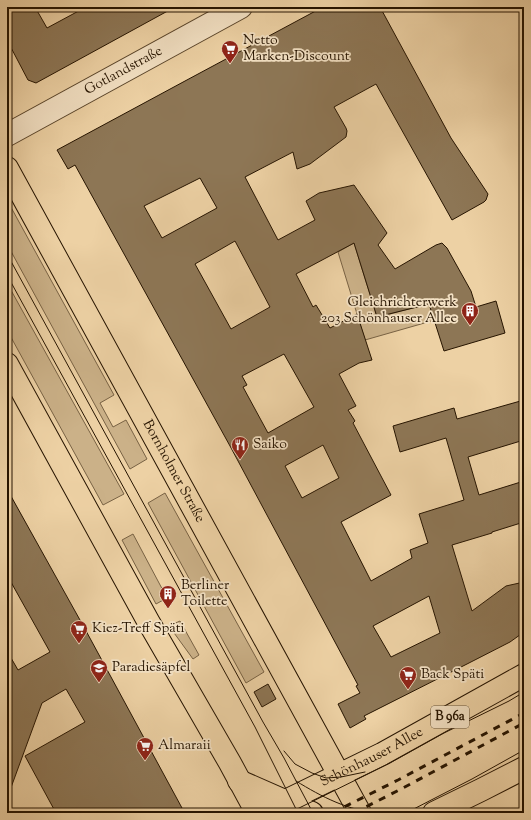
<svg xmlns="http://www.w3.org/2000/svg" width="531" height="820" font-family="'Sorts Mill Goudy',serif">
<style>
.green{fill:#cbb188;stroke:#786244}
.building{fill:#8d7655;stroke:#261400;fill-rule:evenodd}
.lines{fill:none;stroke-linecap:round;stroke-linejoin:round}
.minor-casing{stroke:#584329;stroke-width:24}
.primary-casing{stroke:#261400;stroke-width:24}
.minor{stroke:#f3e1c4;stroke-width:22}
.primary{stroke:#edd1a4;stroke-width:22}
.tram{stroke:#261400;stroke-width:1}
.rail{stroke:#261400;stroke-width:3;stroke-dasharray:7 7;stroke-linecap:butt}
.labels{text-anchor:middle;dominant-baseline:central;stroke-width:3.5;stroke-linejoin:round;paint-order:stroke}
.shield{fill:#f3e1c4;stroke:#64523b;stroke-width:1}
.shield-label{font-size:13px;font-weight:bold;fill:#261400}
.poi-label{font-size:14px;fill:#261400;stroke:#f3e1c4;text-anchor:start}
.street-label{font-size:14px;fill:#261400;stroke:#f3e1c4}
</style>
<rect width="100%" height="100%" fill="#edd1a4"/>
<filter id="stains"><feTurbulence type="fractalNoise" baseFrequency=".005" numOctaves="4"/><feColorMatrix values="0 0 0 0 .2 0 0 0 0 .09 0 0 0 0 .02 0 0 0 .5 -.17"/></filter>
<radialGradient id="worn" r=".72"><stop offset=".6" stop-color="#630" stop-opacity="0"/><stop offset="1" stop-color="#630" stop-opacity=".3"/></radialGradient>
<path class="green" d="M7,200L114,395L100,403L113,427L126,420L147,459L130,469L7,244Z
M354,243L377,317L429,304L435,320L365,340L338,252Z
M7,283L124,494L103,505L7,330Z
M165,493L264,672L246,683L148,503Z
M133,534L167,598L156,604L122,540Z
M180,621L199,655L193,659L169,626Z"/>
<path class="building" d="M7,7H35L47,28L86,7H175L36,83L28,80L7,40Z
M323,7H380L451,138L488,194L486,200L484,202L452,220L376,84L334,107L346,128L347,131L346,137L310,164L297,169L293,152L245,177L278,240L315,220L306,201L319,193L354,185L387,233L378,245L395,269L436,245L442,243L447,248L471,291L476,307L496,301L505,333L444,351L429,304L377,317L354,243L296,274L313,307L316,305L330,328L357,314L372,360L359,363L339,374L356,406L348,410L355,421L353,423L391,495L341,522L371,581L412,558L410,550L428,543L419,514L464,500L446,438L400,452L393,426L454,408L457,419L524,400V440L468,457L479,495L524,481V522L492,532V533L452,545L472,611L506,586L524,582V632L510,642L467,664L364,716L366,719L350,728L338,704L360,693L356,686L358,685L230,446L75,165L68,169L57,150L185,81ZM200,178L217,208L162,238L144,206ZM235,241L270,307L231,329L195,264ZM284,354L314,407L268,433L243,387L247,385L242,376ZM323,445L339,478L302,498L285,466ZM429,596L440,633L391,657L373,626Z
M7,489L85,629L182,808L172,813H56L25,756L85,722L66,689L42,703L9,793L7,792V651L18,670L50,652L7,575Z
M268,684L276,699L262,707L254,692Z"/>
<g class="lines">
<defs>
<g id="minor">
<path id="s1" d="M7,135L241,7"/>
</g>
<g id="primary">
<path id="s2" d="M7,168L360,813"/>
<path d="M7,364L148,621L230,763L257,813"/>
<path d="M239,781L312,813"/>
<path id="s3" d="M261,813L382,754L524,675"/>
<path d="M434,813L481,790L524,768"/>
</g>
</defs>
<use href="#minor" class="minor-casing"/>
<use href="#primary" class="primary-casing"/>
<use href="#minor" class="minor"/>
<use href="#primary" class="primary"/>
<path class="tram" d="M7,254L263,722L284,758L313,813
M7,275L255,727L298,813
M284,751L295,764L312,773L326,778L341,777L365,772
M296,781C322,797 349,811 379,813
M289,813L390,763L444,733L509,701L524,692
M391,813L411,810
M406,813L472,779L524,750"/>
<path class="rail" d="M332,813L398,780L524,713
M354,813L403,788L524,723"/>
</g>
<defs>
<symbol id="supermarket-pin" viewBox="-11 -11 22 30"><path d="M0 17L-7.5 6A9.5 9.5 0 1 1 7.5 6Z" fill="#8f2418" stroke="#f3e1c4"/><path d="M-6-5.5h2.5l.6 2H6L4.5 2H-2.5L-4.4-4H-6ZM-1.5 3.2a1.3 1.3 0 1 0 .1 0ZM3 3.2a1.3 1.3 0 1 0 .1 0Z" fill="#fff"/></symbol>
<symbol id="building-pin" viewBox="-11 -11 22 30"><path d="M0 17L-7.5 6A9.5 9.5 0 1 1 7.5 6Z" fill="#8f2418" stroke="#f3e1c4"/><path d="M-4-6H4V6H1V3H-1V6H-4ZM-2.5-4.3h1.7v1.8h-1.7ZM.8-4.3h1.7v1.8H.8ZM-2.5-1h1.7V.8h-1.7ZM.8-1h1.7V.8H.8Z" fill="#fff"/></symbol>
<symbol id="restaurant-pin" viewBox="-11 -11 22 30"><path d="M0 17L-7.5 6A9.5 9.5 0 1 1 7.5 6Z" fill="#8f2418" stroke="#f3e1c4"/><path d="M-5-6h1v4h1v-4h1v4h1v-4h1v5L-1.5 .5V6h-2V.5L-5-1ZM5-6V6H3V1.5H1.5Q1.5-4 5-6Z" fill="#fff"/></symbol>
<symbol id="school-pin" viewBox="-11 -11 22 30"><path d="M0 17L-7.5 6A9.5 9.5 0 1 1 7.5 6Z" fill="#8f2418" stroke="#f3e1c4"/><path d="M0-5L7-2L0 1L-7-2ZM-4 1L0 2.5L4 1V4Q0 6-4 4Z" fill="#fff"/></symbol>
</defs>
<g fill-rule="evenodd">
<use href="#supermarket-pin" x="220" y="39" width="20" height="27"/>
<use href="#building-pin" x="460" y="301" width="20" height="27"/>
<use href="#restaurant-pin" x="230" y="435" width="20" height="27"/>
<use href="#building-pin" x="158" y="584" width="20" height="27"/>
<use href="#supermarket-pin" x="69" y="619" width="20" height="27"/>
<use href="#school-pin" x="89" y="658" width="20" height="27"/>
<use href="#supermarket-pin" x="398" y="665" width="20" height="27"/>
<use href="#supermarket-pin" x="135" y="736" width="20" height="27"/>
</g>
<g class="labels">
<rect class="shield" x="431" y="706" width="38" height="22" rx="3"/>
<g class="shield-label">
<text x="450" y="717">B 96a</text>
</g>
<g class="poi-label">
<text x="243" y="41">Netto<tspan x="243" dy="16">Marken-Discount</tspan></text>
<text x="457" y="303" text-anchor="end">Gleichrichterwerk<tspan x="457" dy="16">203 Schönhauser Allee</tspan></text>
<text x="253" y="445">Saiko</text>
<text x="181" y="586">Berliner<tspan x="181" dy="16">Toilette</tspan></text>
<text x="92" y="629">Kiez-Treff Späti</text>
<text x="112" y="668">Paradiesäpfel</text>
<text x="421" y="675">Back Späti</text>
<text x="158" y="746">Almaraii</text>
</g>
<g class="street-label">
<text stroke="none"><textPath href="#s1" startOffset="133">Gotlandstraße</textPath></text>
<text stroke="none"><textPath href="#s2" startOffset="346">Bornholmer Straße</textPath></text>
<text stroke="none"><textPath href="#s3" startOffset="124">Schönhauser Allee</textPath></text>
</g>
</g>
<rect width="531" height="820" fill="none" stroke="#edd1a4" stroke-width="24"/>
<rect x="8" y="8" width="515" height="804" fill="none" stroke="#261400" stroke-width="2"/>
<rect x="12" y="12" width="507" height="796" fill="none" stroke="#261400"/>
<rect width="100%" height="100%" filter="url(#stains)"/>
<rect width="100%" height="100%" fill="url(#worn)"/>
</svg>
